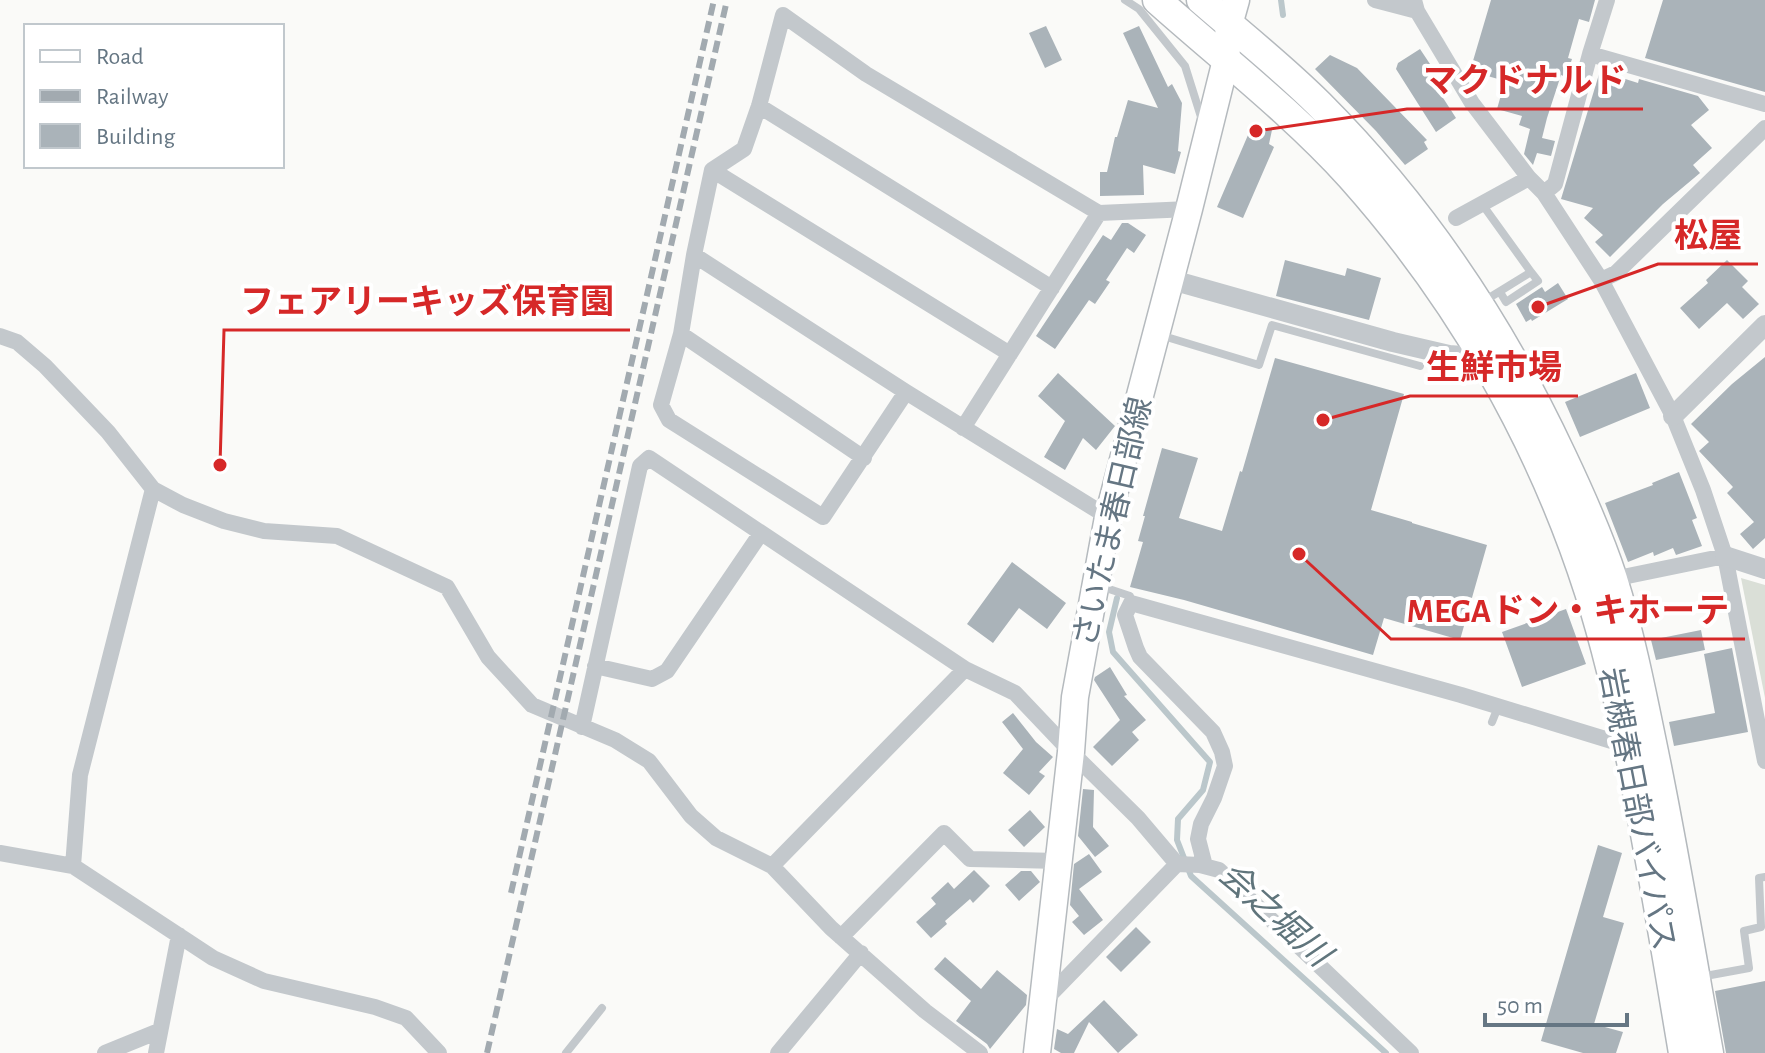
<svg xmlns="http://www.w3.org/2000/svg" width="1765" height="1053" font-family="'Alegreya Sans','Noto Sans JP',sans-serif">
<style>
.green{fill:#dadfd7}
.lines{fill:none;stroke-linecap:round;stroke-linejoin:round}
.stream{stroke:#bbc7cb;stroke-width:6}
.building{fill:#aab3b9}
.primary-casing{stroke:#b5babe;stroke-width:29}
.trunk-casing{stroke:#b4b9bd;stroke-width:31}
.service{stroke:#c3c8cc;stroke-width:8}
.minor{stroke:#c3c8cc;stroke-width:16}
.tertiary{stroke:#c3c8cc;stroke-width:20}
.primary{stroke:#fff;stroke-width:26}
.trunk{stroke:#fff;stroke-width:28}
.rail{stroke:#a2aab0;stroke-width:6;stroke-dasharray:12 6;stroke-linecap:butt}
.labels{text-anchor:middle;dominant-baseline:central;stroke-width:8;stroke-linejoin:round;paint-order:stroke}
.street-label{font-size:32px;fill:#657683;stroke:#fff}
.water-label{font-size:34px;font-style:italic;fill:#60757c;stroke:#fff}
.leader{fill:none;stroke:#d62828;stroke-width:3}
.callout-dot{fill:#d62828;stroke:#fff;stroke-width:3}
.callout-label{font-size:34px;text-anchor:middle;font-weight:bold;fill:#d62828;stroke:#fff;stroke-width:8;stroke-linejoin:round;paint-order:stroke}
</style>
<rect width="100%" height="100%" fill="#fafaf8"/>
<path class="green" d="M1741,578L1765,585V698Z"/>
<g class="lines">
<path class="stream" d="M1281,0L1283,15
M1117,598L1109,632L1113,652L1210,762L1203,790L1178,819L1177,840L1191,876L1386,1053"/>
</g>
<path class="building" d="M1491,0H1595L1589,22L1579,19L1568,58L1572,59L1566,77L1561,75L1547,118L1542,138L1555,141L1551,156L1537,153L1533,165L1524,154L1530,129L1519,125L1522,116L1497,109L1505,81L1470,71Z
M1663,0H1765V92L1645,58Z
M1046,26L1062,60L1045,68L1029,33Z
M1139,26L1168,87L1172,84L1182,103L1178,151L1181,152L1175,174L1143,165L1144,195L1100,196V172H1107L1115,137H1117L1128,100L1158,108L1123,33Z
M1420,49L1442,82L1436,87L1456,118L1436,132L1396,69L1398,63Z
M1330,55L1357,68L1427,140L1424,142L1428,149L1405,165L1376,131L1315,69Z
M1600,71L1638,83L1639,79L1698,96L1709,110L1691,125L1712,148L1693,165L1700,173L1663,204L1610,257L1595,242L1603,235L1584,218L1593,208L1561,199Z
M1256,126L1272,130L1269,144L1274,147L1243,218L1217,207L1248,135L1253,138Z
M1122,223H1128L1146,235L1134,253L1127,248L1106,280L1110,282L1095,304L1089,300L1055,349L1036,336L1103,235L1111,240Z
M1285,260L1345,276L1347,268L1381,278L1369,320L1276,296Z
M1727,260L1748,281L1742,287L1759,304L1743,319L1727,303L1699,329L1680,308L1708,283L1706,280Z
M1558,283L1568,299L1532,321L1531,319L1526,322L1516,304L1542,287L1545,292Z
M1765,357V538L1753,549L1740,534L1754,522L1727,493L1733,487L1699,451L1709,442L1691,424L1732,384Z
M1275,358L1404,394L1371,510L1412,522V523L1487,545L1460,640L1384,618L1373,655L1184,600L1130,587L1143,542L1138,541L1145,516H1143L1162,448L1198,458L1179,518L1222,531L1240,471L1242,472Z
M1058,373L1115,426L1096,450L1083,438L1065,470L1044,457L1065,421L1038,396Z
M1636,373L1650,408L1580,437L1565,402Z
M1679,472L1697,518L1692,520L1702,546L1676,555L1673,548L1654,556L1653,552L1628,562L1605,503L1653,485L1652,483Z
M1012,562L1066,603L1047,629L1019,608L993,643L967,624Z
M1566,609L1586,664L1522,687L1502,632Z
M1701,630L1705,650L1656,660L1651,640Z
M1732,648L1748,732L1674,746L1669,722L1715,713L1704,654Z
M1110,667L1127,695L1124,696L1146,720L1132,732L1139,740L1112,766L1093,747L1120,720L1094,680L1095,677Z
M1013,713L1036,742L1053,757L1039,772L1045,776L1029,795L1003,773L1023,749L1002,722Z
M1083,789L1094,790L1093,827L1109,846L1095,857L1078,836Z
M1030,810L1045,827L1024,847L1008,830Z
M1598,845L1622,853L1603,917L1624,923L1594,1024L1623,1032L1616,1053H1583L1541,1041Z
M1089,854L1102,872L1079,889L1103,920L1084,935L1072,922L1079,916L1070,905L1074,864Z
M974,870L990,886L973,903L970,899L945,921L947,924L931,938L916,922L936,904L931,898L948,882L954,889Z
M1021,871H1031L1040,882L1019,901L1005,885Z
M1136,927L1151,942L1121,972L1106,957Z
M945,957L981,989L997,970L1027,995L1026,1005L990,1049L987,1044L956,1021L971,1001L934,969Z
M1765,981V1053H1726L1715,991Z
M1104,1000L1138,1035L1118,1053L1089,1022L1074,1053H1061L1054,1049L1057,1029L1068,1034Z"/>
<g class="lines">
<defs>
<path id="primary" d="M1037,1053L1071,752L1075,697L1108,517L1189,209L1226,60L1229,25L1236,0"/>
<path id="trunk" d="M1157,0C1222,58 1292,112 1351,177C1458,297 1540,439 1589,592C1609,655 1623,718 1635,782C1653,872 1668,963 1683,1053
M1201,0C1240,34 1282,67 1319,104C1421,206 1501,325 1562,456C1581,496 1599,536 1613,579C1632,640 1644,704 1657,767C1676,862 1692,958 1709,1053"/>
</defs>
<use href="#primary" class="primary-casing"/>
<use href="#trunk" class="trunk-casing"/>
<path class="service" d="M1125,0L1139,9L1185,66L1202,120
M1482,204L1531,272L1484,301
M1500,292L1506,302L1538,281L1531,272
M1160,335L1259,365L1272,325L1420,366
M1100,586L1130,596L1131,602
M1492,722L1498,707
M1700,977L1749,968L1744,931L1761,927L1759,878L1765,877
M566,1053L602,1008"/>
<path class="minor" d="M1375,0L1417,11
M1414,0L1417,11L1472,103L1529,178L1544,193L1601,280L1673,416L1703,490L1725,556L1765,761
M1590,54L1765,104
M759,106L1052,288
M712,170L1010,354
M1544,193L1555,184L1590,54L1607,0
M1456,218L1529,178
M694,255L906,392L1108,517
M1601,280L1616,273L1765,128
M681,334L864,458
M0,336L17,342L45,366L108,432L153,489L183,505L224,521L264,531L337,536L447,587L488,657L532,705L615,740L649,761L691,816L716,838L772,866L831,928L925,1011L980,1053
M906,392L823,517L669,420L661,405L681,334L694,255L712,170L744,149L759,106L783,15L866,74L1099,213L1189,209
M963,428L1099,213
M1613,579L1725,556
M595,666L652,679L667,671L761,533
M582,727L640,466L649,458L965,669L1015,693L1071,752L1138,818L1177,864
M0,853L73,866L213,958L264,981L375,1007L406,1018L439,1053
M73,866L80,775L153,489
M772,866L965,669
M1205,866L1198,839L1201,824L1214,798L1225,766L1222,752L1213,732L1140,657L1136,648L1125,615L1131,603L1461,695L1628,746
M841,937L944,833L970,859L1059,861
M1044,1001L1177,864L1200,865L1219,870L1411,1053
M105,1053L159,1031
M156,1053L179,935
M778,1053L861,953"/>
<path class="tertiary" d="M1172,280L1393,342L1449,355L1462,356L1480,350
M1673,416L1765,325
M1725,556L1765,569"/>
<use href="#primary" class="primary"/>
<use href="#trunk" class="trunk"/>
<path class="rail" d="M511,893L714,0
M487,1053L727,0"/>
</g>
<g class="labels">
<g class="street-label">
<text transform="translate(1113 522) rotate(-77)">さいたま春日部線</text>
<text transform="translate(1637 809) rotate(79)">岩槻春日部バイパス</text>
</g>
<g class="water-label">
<text transform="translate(1274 915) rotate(42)">会之堀川</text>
</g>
</g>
<path class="leader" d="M1256 131L1407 109H1643M1538 307L1658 264H1758M220 465L224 330H630M1323 420L1410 396H1578M1299 554L1391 639H1745"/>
<g class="callout-dot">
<circle cx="1256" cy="131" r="8"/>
<circle cx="1538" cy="307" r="8"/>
<circle cx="220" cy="465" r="8"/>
<circle cx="1323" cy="420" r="8"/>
<circle cx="1299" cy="554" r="8"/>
</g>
<g class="callout-label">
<text x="1525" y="92">マクドナルド</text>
<text x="1708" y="247">松屋</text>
<text x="427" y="313">フェアリーキッズ保育園</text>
<text x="1494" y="379">生鮮市場</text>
<text x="1568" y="622">MEGAドン・キホーテ</text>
</g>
<rect x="24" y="24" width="260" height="144" fill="#ffffff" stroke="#c1c8cd" stroke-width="2"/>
<rect x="40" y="50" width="40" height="12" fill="#ffffff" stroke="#c1c8cd" stroke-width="2"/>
<text x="96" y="64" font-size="24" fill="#657683">Road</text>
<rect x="40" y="90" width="40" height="12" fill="#a2aab0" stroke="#c1c8cd" stroke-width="2"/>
<text x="96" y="104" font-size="24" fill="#657683">Railway</text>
<rect x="40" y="124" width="40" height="24" fill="#aab3b9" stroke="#c1c8cd" stroke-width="2"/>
<text x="96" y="144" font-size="24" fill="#657683">Building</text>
<path d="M1485 1013v12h142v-12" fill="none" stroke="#657683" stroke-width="4"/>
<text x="1497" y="1013" font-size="24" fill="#657683" stroke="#ffffff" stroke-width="6" paint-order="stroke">50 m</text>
</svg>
